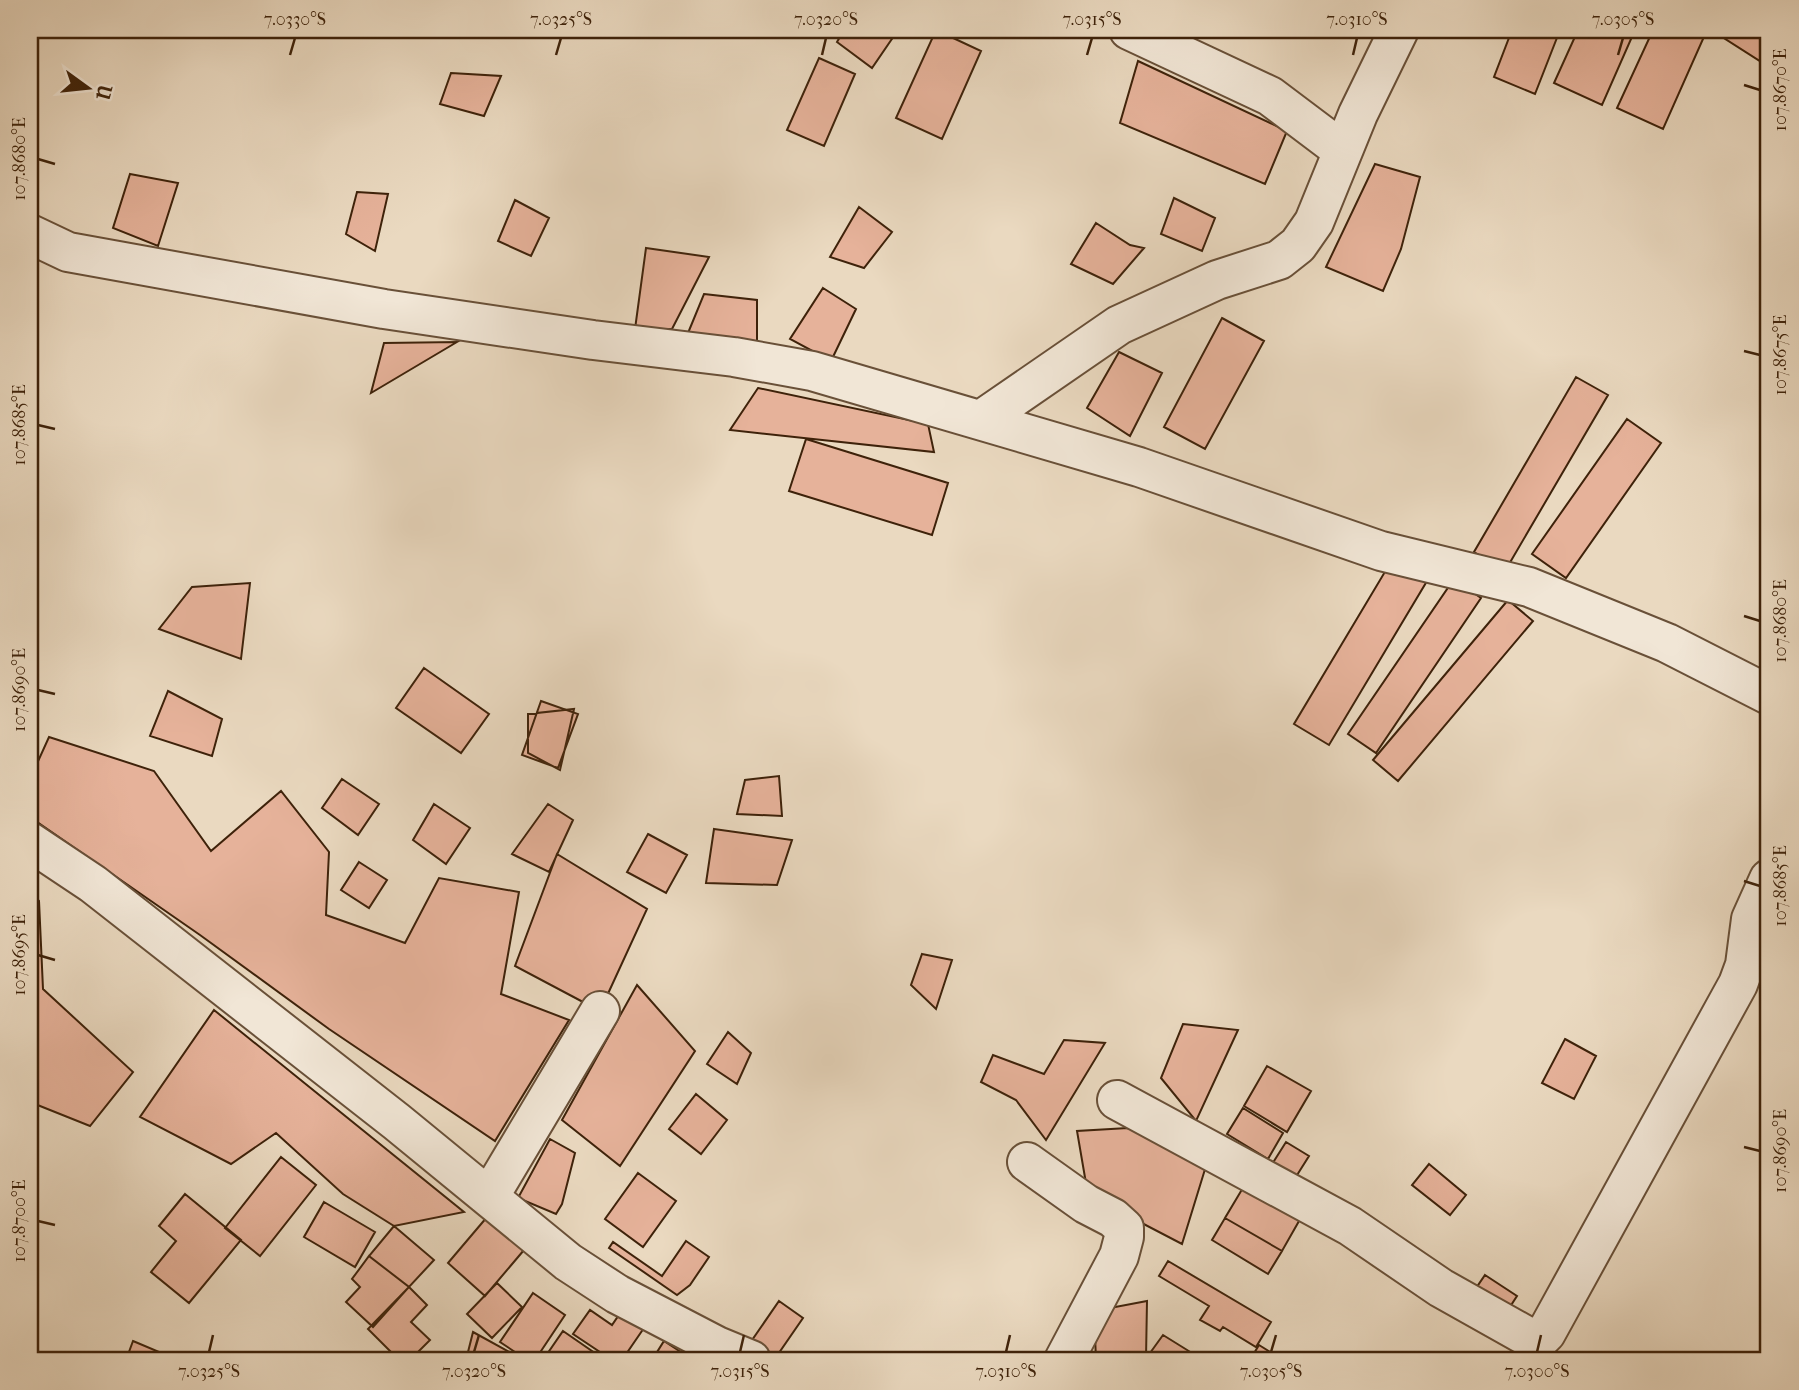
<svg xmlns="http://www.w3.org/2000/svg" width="1799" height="1390" font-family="'IM FELL French Canon',serif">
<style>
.building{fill:#e6b29a;stroke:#3e220a;stroke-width:2}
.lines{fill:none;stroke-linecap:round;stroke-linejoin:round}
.minor-casing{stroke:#695038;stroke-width:42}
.minor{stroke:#f1e6d6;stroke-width:38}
.ticks{fill:none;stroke:#3e220a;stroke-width:2.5}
.neatline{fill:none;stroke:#3e220a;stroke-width:2.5}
.ticks-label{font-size:18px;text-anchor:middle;fill:#3e220a}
</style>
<rect width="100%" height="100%" fill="#ead9c0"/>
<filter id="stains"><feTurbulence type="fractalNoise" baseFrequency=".00286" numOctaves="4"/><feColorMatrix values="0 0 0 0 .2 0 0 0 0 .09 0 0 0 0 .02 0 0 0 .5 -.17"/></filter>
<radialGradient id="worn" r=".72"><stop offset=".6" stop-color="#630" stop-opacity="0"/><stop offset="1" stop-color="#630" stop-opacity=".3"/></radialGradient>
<path class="building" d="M844,30H898L872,68L837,42Z
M936,30L981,51L942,139L896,118Z
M1512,30H1560L1535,94L1494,77Z
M1578,30H1635L1602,105L1554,83Z
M1653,30H1707L1663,129L1617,108Z
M1719,30H1769V53L1763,63L1716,33Z
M819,58L855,74L824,146L787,130Z
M1138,61L1287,131L1265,184L1120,123Z
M451,73L501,76L484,116L440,104Z
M1375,164L1420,177L1401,249L1383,291L1326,267Z
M130,174L178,183L158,246L113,228Z
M357,192L388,194L375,251L346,234Z
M1174,198L1215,218L1202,251L1161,234Z
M515,200L549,218L531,256L498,241Z
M859,207L892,232L864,268L830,257Z
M1096,223L1130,245L1144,248L1113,284L1071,264Z
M646,248L709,257L672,329H635Z
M823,288L856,309L831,361L790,339Z
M704,294L757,300V343L688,333Z
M1222,318L1264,341L1205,449L1164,427Z
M457,342L371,393L384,343Z
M1119,352L1162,373L1130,436L1087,408Z
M1576,377L1608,395L1505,571L1474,552Z
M758,388L928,424L934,452L730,430Z
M1627,419L1661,443L1566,578L1532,554Z
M806,439L948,483L932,535L789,491Z
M1392,560L1427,581L1329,745L1294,724Z
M1454,579L1481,598L1376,753L1348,734Z
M250,583L241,659L159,629L192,587Z
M1508,600L1533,621L1398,781L1373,760Z
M424,668L489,714L461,753L396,708Z
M168,691L222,719L212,756L150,736Z
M541,701L578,714L558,768L522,755Z
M574,709L560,770L528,753V714Z
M49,737L154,771L211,851L281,791L329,852L326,915L405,943L439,878L519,892L501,994L569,1020L495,1141L329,1029L200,935L30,817V779Z
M779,776L782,816L737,814L745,780Z
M342,779L379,804L358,835L322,808Z
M434,804L470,828L446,864L413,840Z
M548,804L573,820L549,872L512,854Z
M714,829L792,840L777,885L706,883Z
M648,834L687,855L666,893L627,872Z
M557,854L647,909L600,1011L515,966Z
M359,862L387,880L369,908L341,890Z
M30,892L39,901L43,989L133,1072L90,1126L30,1102Z
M922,954L952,960L936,1009L911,985Z
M637,985L695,1051L620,1166L562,1120Z
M214,1010L464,1212L394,1226L343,1194L276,1133L231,1164L140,1117Z
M1183,1024L1238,1030L1196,1121L1161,1078Z
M728,1032L751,1053L737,1084L707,1064Z
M1565,1039L1596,1056L1574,1099L1542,1083Z
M1064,1040L1105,1043L1046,1140L1016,1100L981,1082L993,1055L1044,1074Z
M1267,1066L1311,1091L1287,1132L1244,1106Z
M696,1094L727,1120L701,1154L669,1129Z
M1243,1108L1283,1133L1268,1159L1227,1134Z
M1128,1128L1210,1153L1182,1244L1088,1195L1077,1131Z
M550,1139L575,1153L562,1204L556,1214L518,1198Z
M1286,1142L1309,1156L1287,1191L1264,1177Z
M281,1157L316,1185L260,1256L225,1228Z
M1429,1164L1466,1195L1450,1215L1412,1185Z
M638,1173L676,1201L643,1247L605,1219Z
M1247,1181L1303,1214L1282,1251L1225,1218Z
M185,1194L241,1240L189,1303L151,1272L176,1241L159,1226Z
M324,1202L375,1232L355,1267L304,1237Z
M487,1217L524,1250L485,1296L448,1263Z
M1225,1218L1282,1251L1268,1274L1212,1240Z
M394,1226L434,1260L409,1287L369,1256Z
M686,1241L709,1257L690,1285L677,1295L609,1248L613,1242L662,1276Z
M369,1256L409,1287L373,1327L346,1302L360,1287L352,1279Z
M1168,1261L1271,1322L1256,1347L1223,1327L1220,1331L1200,1320L1209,1306L1159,1276Z
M1485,1275L1517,1296L1502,1319L1470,1297Z
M497,1283L522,1307L492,1338L467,1314Z
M409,1287L427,1305L411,1322L430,1340L410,1360H399L368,1329Z
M533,1293L565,1315L535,1360H527L500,1342Z
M779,1301L803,1318L774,1360L750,1343Z
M1147,1301L1146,1358L1096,1360L1094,1311Z
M623,1309L646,1325L622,1360H612L573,1334L590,1310L612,1325Z
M563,1331L605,1360H543Z
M473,1332L524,1360H466Z
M1163,1335L1200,1358L1199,1360H1145Z
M133,1341L164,1354L162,1360H126Z
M664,1341L693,1360H637L641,1353L652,1360Z
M1259,1345L1283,1360H1250Z"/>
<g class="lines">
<defs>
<path id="minor" d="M1129,30L1270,96L1343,151
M30,234L68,252L384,309L593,340L734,357L812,371L1139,467L1381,551L1529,587L1667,643L1769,695
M981,420L1119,325L1217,280L1279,260L1298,245L1314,222L1358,114L1399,30
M30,842L93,884L397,1122L568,1262L617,1294L717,1346L751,1360
M1117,1100L1350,1226L1441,1288L1530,1338H1541L1546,1333L1738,984L1745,965L1751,919L1769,879
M1027,1162L1086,1204L1113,1218L1124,1228V1237L1119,1256L1064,1360
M489,1197L600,1011"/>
</defs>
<use href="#minor" class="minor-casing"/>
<use href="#minor" class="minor"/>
</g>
<path class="ticks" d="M290,55L295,38M556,55L561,38M822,55L826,38M1087,55L1092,38M1353,55L1357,38M1618,55L1623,38M1744,85L1760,90M38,159L55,164M1744,351L1760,355M38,425L55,429M1744,616L1760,621M38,690L55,694M1744,881L1760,886M38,955L55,960M1744,1147L1760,1151M38,1221L55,1225M209,1352L213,1335M474,1352L479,1335M740,1352L744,1335M1006,1352L1010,1335M1271,1352L1276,1335M1537,1352L1541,1335"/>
<rect width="1799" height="1390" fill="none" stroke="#ead9c0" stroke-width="77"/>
<g transform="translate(88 88) rotate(105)" stroke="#f1e6d6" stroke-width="5" paint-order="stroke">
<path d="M0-5L12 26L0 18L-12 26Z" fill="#3e220a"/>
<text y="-10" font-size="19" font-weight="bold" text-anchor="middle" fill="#3e220a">U</text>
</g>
<rect x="38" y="38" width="1722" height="1314" class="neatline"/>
<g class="ticks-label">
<text x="295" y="25">7.0330°S</text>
<text x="561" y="25">7.0325°S</text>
<text x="826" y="25">7.0320°S</text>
<text x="1092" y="25">7.0315°S</text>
<text x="1357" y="25">7.0310°S</text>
<text x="1623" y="25">7.0305°S</text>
<text transform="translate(1780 90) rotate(-90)" y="6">107.8670°E</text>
<text transform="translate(19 159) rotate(-90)" y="6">107.8680°E</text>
<text transform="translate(1780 355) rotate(-90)" y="6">107.8675°E</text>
<text transform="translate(19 425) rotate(-90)" y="6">107.8685°E</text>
<text transform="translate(1780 621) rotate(-90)" y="6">107.8680°E</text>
<text transform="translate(19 690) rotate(-90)" y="6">107.8690°E</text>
<text transform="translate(1780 886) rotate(-90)" y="6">107.8685°E</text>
<text transform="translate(19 955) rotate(-90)" y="6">107.8695°E</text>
<text transform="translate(1780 1151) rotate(-90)" y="6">107.8690°E</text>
<text transform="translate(19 1221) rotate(-90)" y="6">107.8700°E</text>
<text x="209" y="1377">7.0325°S</text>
<text x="474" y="1377">7.0320°S</text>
<text x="740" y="1377">7.0315°S</text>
<text x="1006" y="1377">7.0310°S</text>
<text x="1271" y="1377">7.0305°S</text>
<text x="1537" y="1377">7.0300°S</text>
</g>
<rect width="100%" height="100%" filter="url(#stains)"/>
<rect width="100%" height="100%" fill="url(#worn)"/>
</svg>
